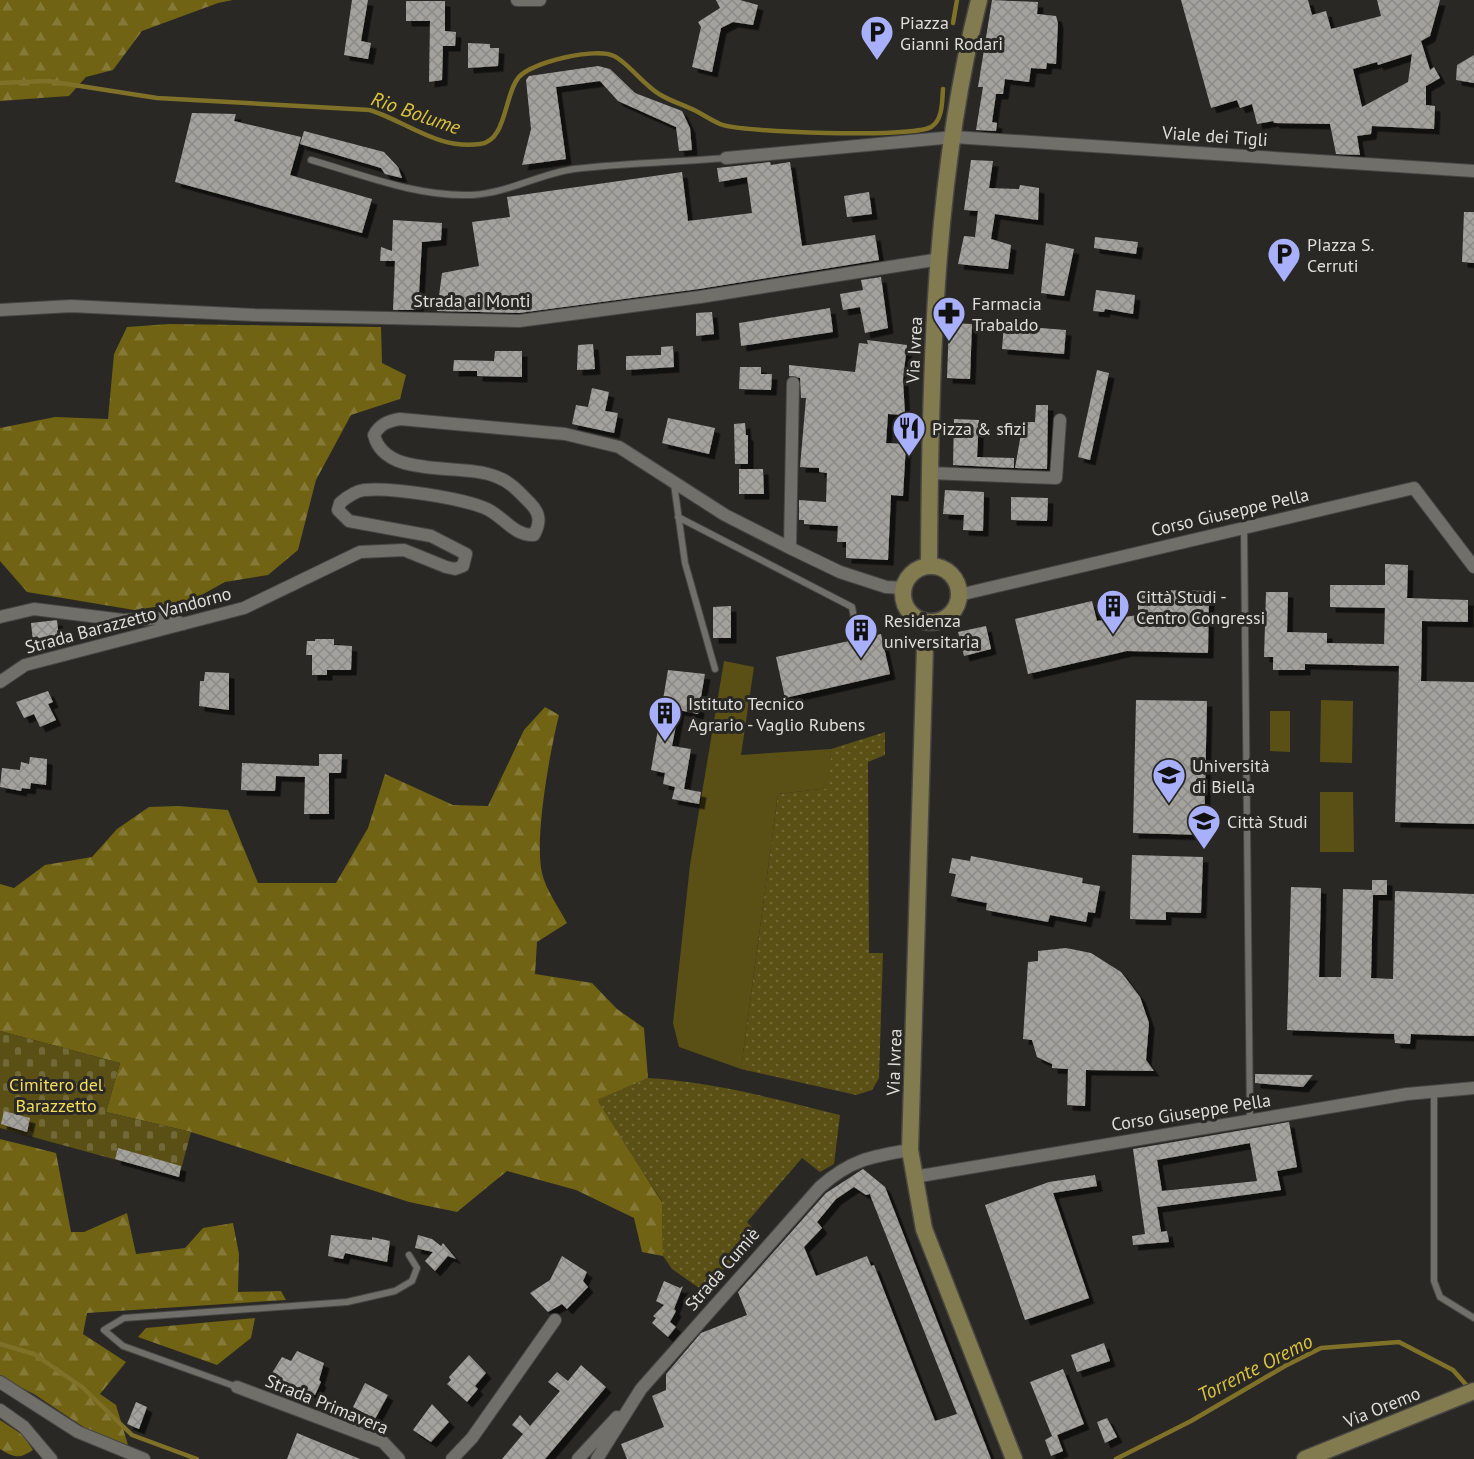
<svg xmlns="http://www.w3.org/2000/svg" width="1474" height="1459" font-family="'PT Sans',sans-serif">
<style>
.grass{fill:url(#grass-dots)}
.forest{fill:url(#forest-firs)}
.cemetery{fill:url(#cemetery-stones)}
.garden{fill:#5a5016}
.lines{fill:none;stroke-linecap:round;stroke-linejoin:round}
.stream{stroke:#7f7127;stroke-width:4.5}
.building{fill:url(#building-cross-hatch);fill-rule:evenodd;filter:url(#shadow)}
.lane-casing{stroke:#474643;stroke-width:8}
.street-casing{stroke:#474643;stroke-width:14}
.secondary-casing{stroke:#474643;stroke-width:19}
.lane{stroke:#706f6a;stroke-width:6}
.street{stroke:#706f6a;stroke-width:12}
.secondary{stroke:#827b4f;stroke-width:16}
.labels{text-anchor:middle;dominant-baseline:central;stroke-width:6;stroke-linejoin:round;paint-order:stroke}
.poi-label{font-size:18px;fill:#dededb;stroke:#292824;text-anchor:start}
.street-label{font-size:18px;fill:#dededb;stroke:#292824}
.park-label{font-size:18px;fill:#f5dd5c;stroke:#292824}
.water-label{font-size:20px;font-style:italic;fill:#dbc43e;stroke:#292824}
</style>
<defs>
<pattern id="grass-dots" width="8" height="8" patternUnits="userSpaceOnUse" patternTransform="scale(1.5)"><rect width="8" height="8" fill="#5a5016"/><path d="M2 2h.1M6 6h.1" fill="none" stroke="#716937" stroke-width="1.8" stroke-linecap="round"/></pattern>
<pattern id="forest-firs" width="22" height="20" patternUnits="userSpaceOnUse" patternTransform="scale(1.5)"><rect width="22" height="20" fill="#706314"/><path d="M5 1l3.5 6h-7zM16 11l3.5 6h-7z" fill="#847936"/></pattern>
<pattern id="cemetery-stones" width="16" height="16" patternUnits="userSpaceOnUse" patternTransform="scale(1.5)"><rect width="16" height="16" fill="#5a5016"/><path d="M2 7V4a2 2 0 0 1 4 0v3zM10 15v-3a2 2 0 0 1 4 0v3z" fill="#716937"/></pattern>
<pattern id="building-cross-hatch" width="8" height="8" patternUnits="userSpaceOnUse" patternTransform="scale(1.5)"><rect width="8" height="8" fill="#a3a29d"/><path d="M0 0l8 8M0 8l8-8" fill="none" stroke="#8b8a86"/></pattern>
<filter id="shadow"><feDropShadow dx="5.5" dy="5.5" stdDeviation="0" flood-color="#0009"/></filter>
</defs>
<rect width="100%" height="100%" fill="#292824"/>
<path class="grass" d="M885,732V755L868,762L869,953H883L879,1078L872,1090L856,1095L741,1069L778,794L828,788L831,749Z
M648,1078C713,1082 776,1099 840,1115L834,1164L820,1172L802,1158L747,1222L759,1235L702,1290L672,1269L663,1256L662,1201L596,1100Z"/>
<path class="forest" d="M0,0H233L218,3L142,31L113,70L86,77L69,96L0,101Z
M169,324L381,327L382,363L406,375L400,399L351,415L316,480L298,550L268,575L225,582L189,602L134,610L27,592L0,561V428L55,417L108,419L114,354L127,327Z
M545,707L559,715C550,752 534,837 542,873C546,890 559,908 567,923L537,942L535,974L592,983L617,1009L644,1028L648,1078L597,1100L662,1202L663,1256L642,1252L634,1218L576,1190L507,1171L457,1212L409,1202L191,1132L106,1112L120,1063L0,1031V884L14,888L45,865L92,857L117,829L149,807L178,806L228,810L258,883H336L368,828L385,774L453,805L488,806L524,730Z
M0,1139L56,1153L71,1232H84L127,1213L136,1254L185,1248L203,1228L233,1223L239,1254L238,1292L281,1291L286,1300L87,1313L83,1334L126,1362L100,1394L116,1405L128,1445L88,1430L34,1394L0,1377Z
M255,1318L251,1338L217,1365L138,1337L146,1328Z
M0,1420L23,1435L33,1450C19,1459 15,1458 0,1449Z"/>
<path class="cemetery" d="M0,1031L120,1063L106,1112L191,1132L179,1177L0,1128Z"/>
<path class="garden" d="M724,661L754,667L741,755L831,749L829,788L778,794L741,1069L679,1047L673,1023L690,865Z
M1321,700L1353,701L1352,763L1320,762Z
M1270,711H1290V752L1270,751Z
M1320,792H1353L1354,852H1320Z"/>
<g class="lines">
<path class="stream" d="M953,23L957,0
M0,83L48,81L157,98L370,110C407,122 438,150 480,144C507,141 504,94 519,77C532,62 596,47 614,56C627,62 644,85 659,94C670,101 684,105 696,111C704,115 711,120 720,124C741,133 913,138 931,127C943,120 942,101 943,89
M0,1344L34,1354L82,1387L132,1435L197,1459
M1116,1459L1191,1421L1285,1366L1321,1348L1399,1342L1453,1370L1469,1388"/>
</g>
<path class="building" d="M352,0H368L361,41L371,43L368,59L344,55Z
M716,0H740L758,5L753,25L733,22L721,28L712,72L692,67L701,27L698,22L720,8Z
M992,0L1038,2L1037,14L1056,16L1058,23L1056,64L1047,63L1046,69L1031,68L1029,82L1005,79L1003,94H996L992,122L997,123L996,131L976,130L983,87H978Z
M1181,0H1308L1312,15L1326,11L1331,29L1381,16L1377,0H1440L1430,36L1421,41L1430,70L1434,67L1440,78L1426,86V105L1435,106L1434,129L1372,126L1371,134L1357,136L1360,155L1336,154L1330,124L1274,123L1273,121L1257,124L1252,104L1240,108L1237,100L1211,108ZM1412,54L1408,82L1362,107L1353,69L1377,62L1378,65Z
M406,1H445V31L456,32L455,46H443L442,80L429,82L430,21H406Z
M468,43L490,44V48H499L498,66L468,68Z
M1474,55V83L1456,80L1457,65Z
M598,66L610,69L635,93L682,111L690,128L692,150L679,151L676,127L618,101L600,81L556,87L566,159L522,165L531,129L526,80L529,76Z
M192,113L236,114L234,121L301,137L290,175L372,199L362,233L175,182Z
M304,131L384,152L398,167L402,178L385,174L381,168L300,144Z
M971,160L993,161L989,188L1019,189L1020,185L1039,188L1038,220L995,214L991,239L1011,245L1008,269L958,264L964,236L975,237L978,211L964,210Z
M770,162L771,165L790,162L802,246L875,235L879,260L699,289L519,313L437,311L442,273L479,266L472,222L510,217L507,197L682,172L688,221L752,213L747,177L719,182L717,168Z
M869,192L872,214L847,217L844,196Z
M1464,212H1474V263L1462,262Z
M393,220L442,223L441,240L422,242L418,310H393L395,261H380L381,247L392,251Z
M1095,237L1138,242L1136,254L1094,248Z
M1046,243L1074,249L1064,296L1041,293Z
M881,277L888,328L865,333L860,307L843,310L840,294L863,290L861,280Z
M1096,290L1135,295L1133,314L1105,309L1104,312L1093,311Z
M830,308L833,332L741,346L739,323Z
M712,312L714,334L696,336V313Z
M949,323L972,324L970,379L947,378Z
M1004,325L1066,330L1064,354L1002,349Z
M867,340L907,345L903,379L905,415L888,414L886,443L906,444L903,496L891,495L888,560L846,558V542H837L838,526L804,524V520H799V500L826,502L827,473L819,472V468L800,467L806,398H801L800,378L789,376V365L855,372L859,343L868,344Z
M593,344L595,369L577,370L578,345Z
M673,346L674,367L626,370V356L661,355V347Z
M495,351H522V377L477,376V371H453L454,360L494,361Z
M740,367H761V374H772L771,390L739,389Z
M1097,370L1109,373L1090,460L1078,457Z
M592,388L609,392L605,411L618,413L614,433L572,424L576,405L588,407Z
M1036,405H1048L1047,469L1015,468L1023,422H1035Z
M668,418L715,428L709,454L662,443Z
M954,419L979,420L977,457L1014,458V468L953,465Z
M745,423L746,435H748V464H735L734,424Z
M739,469H763L764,494H739Z
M945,490L984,492L983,531L963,530L964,515L943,514Z
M1011,497L1048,498L1047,521L1011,520Z
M1385,564L1408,565L1407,598L1468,600V622L1422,621L1421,681L1474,682V824L1395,822L1399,666L1305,664V670H1273V657H1264L1266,592H1288L1287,632L1327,633V643L1384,644L1385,608L1330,607V585H1385Z
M1154,590L1209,591L1208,653L1127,651L1028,674L1015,619L1092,601L1097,621L1138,615V595H1154Z
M731,606V638H713V607Z
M57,620L59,638L33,642L31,623Z
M986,626L991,649L964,656L958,632Z
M881,634L890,674L785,698L776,657Z
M315,639H334V645L352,646L351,670H327V675H312V655H306L307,641H315Z
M668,670L705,674L698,714L679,710L672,746L691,749L684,789L701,792L699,804L672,799L675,787L663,784L665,773L651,770Z
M205,672L229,673V710L199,706L200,681H204Z
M48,691L53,702L48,704L56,720L40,727L34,714L24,718L16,702Z
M1136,700L1207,701L1204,835L1133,833Z
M319,754H342L341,773H329V814H304L305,777L276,776L275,791L241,790L242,763L319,766Z
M30,757L47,759L46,785L31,783L30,789L22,788L21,791L0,787L2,768L20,770L21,762L29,764Z
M1132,855L1203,857L1201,913L1166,912V920L1130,919Z
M971,856L1083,878L1082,883L1100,886L1095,913L1088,912L1086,922L1050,915L1048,922L986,910L987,903L951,896L956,874L949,873L952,858L970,861Z
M1372,880H1387V895H1373L1371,978L1393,979L1395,891L1474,894V1036L1411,1034L1410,1044L1395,1043L1394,1034L1287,1030L1291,887L1321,888L1319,977H1341L1343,889L1372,890Z
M1066,948L1091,953L1121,972L1140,997L1149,1023L1146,1060L1154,1071L1086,1070L1085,1106L1067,1105L1068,1069L1052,1068V1064L1037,1057L1032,1040L1023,1039L1028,962L1038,961V951Z
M1255,1074L1313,1075L1303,1087L1255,1083Z
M4,1111L30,1118L27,1132L1,1124Z
M1289,1122L1297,1167L1277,1171L1281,1190L1157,1207L1161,1232L1167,1231L1169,1242L1133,1245L1132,1236L1145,1234L1133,1149ZM1250,1143L1257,1181L1162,1191L1157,1160Z
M118,1148L181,1166L179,1177L115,1159Z
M863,1169L885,1187L991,1459H627L621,1444L664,1427L652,1396L666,1390V1374L701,1333L747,1315L738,1292L826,1193ZM854,1187L866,1195L870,1194L872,1200L957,1414L935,1421L874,1265L871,1266L867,1256L816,1276L804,1247L822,1228L817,1222L836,1199Z
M1095,1175L1097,1186L1053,1193L1089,1298L1025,1320L985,1205L1049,1182Z
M331,1235L372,1240V1237L390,1241L387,1262L345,1253L343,1259L328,1256Z
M418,1235L432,1239L441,1246L443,1243L456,1259L448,1256L435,1271L425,1261L433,1252L415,1248Z
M562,1256L587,1272L583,1281L588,1287L567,1309L562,1304L548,1312L530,1293L550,1280Z
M664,1281L680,1288L683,1286L674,1309L676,1311L670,1322L676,1327L668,1337L652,1323L656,1318L653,1316L664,1305L656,1301Z
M1104,1343L1110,1361L1077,1372L1071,1355Z
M297,1351L324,1363L319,1380L321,1382L315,1395L280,1380L281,1377L272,1373L282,1357L291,1361Z
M469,1355L486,1373L475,1386L478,1389L467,1402L447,1384L451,1380L449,1377Z
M581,1365L606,1387L545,1459H502L523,1434L512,1425L520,1415L530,1426L560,1391L548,1382L557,1372L568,1381Z
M1063,1369L1084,1424L1057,1435L1063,1451L1051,1456L1045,1440L1052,1436L1030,1382Z
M365,1383L388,1395L375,1419L353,1407Z
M136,1402L147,1407L139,1429L127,1424Z
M432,1404L449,1422L431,1442L413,1430Z
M1107,1418L1117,1437L1105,1443L1097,1422Z
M297,1433L360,1459H287Z"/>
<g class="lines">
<defs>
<path id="lane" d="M311,160C363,175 417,197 472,195C508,193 539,174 574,169C624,163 676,162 726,158
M674,484L685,563L715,669
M678,517L852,607L856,629
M1244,528L1250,1121
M1434,1092V1281L1440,1297L1474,1318
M237,1387L123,1346L104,1330L124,1318L347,1302L395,1291L412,1281L417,1268L409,1255"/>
<path id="street" d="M517,0H540
M726,158L954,137L1474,171
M0,310L71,306L254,315L519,321L700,297L940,259
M929,473L1056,478L1060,420
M790,548L793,383
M959,595L1414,488L1474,567
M0,617L34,609L123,620L168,618L183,624
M0,682L25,665L244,608L360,552L404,550L446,567L455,569L463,566L466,554L431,536L349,521L338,510L340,503C347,497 355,491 364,490C391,487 462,498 487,509C504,517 514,536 534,535C541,522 540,513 530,503C520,493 511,482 497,477C462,462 385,480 374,435C380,424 388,421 400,419L565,434L619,447L725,515L790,548L840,572L886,587L903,588
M914,1177L1407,1094L1474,1088
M0,1382L78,1432L144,1459
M237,1387L383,1442L399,1459
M0,1410L24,1427L51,1459
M452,1459L472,1438L555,1320
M578,1459L617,1417
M597,1459L641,1389L820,1187C850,1160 872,1156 910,1150"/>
<path id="secondary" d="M929,566C930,379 933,182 979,0
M903 594a28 28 0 1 1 56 0a28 28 0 1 1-56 0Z
M925,647L910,1150L924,1229L1014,1459
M1305,1459L1474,1391"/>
</defs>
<use href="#lane" class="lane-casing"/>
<use href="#street" class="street-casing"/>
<use href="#secondary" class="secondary-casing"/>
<use href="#lane" class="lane"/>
<use href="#street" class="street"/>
<use href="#secondary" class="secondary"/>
</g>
<defs>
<symbol id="parking-pin" viewBox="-11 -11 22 30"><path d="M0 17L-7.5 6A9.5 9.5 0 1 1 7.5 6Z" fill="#a8b0fc" stroke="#292824"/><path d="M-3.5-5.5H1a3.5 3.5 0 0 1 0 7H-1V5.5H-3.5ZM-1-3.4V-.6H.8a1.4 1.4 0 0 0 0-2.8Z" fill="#111"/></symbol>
<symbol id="pharmacy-pin" viewBox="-11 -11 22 30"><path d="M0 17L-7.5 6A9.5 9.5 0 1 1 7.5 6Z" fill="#a8b0fc" stroke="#292824"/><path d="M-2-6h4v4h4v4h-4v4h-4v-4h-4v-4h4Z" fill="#111"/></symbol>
<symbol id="restaurant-pin" viewBox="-11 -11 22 30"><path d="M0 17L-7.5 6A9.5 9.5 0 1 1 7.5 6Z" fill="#a8b0fc" stroke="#292824"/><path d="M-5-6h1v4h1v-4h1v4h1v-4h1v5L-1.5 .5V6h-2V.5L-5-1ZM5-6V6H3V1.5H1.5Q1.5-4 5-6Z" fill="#111"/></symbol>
<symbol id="building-pin" viewBox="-11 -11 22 30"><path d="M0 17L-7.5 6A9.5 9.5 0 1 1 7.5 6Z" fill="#a8b0fc" stroke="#292824"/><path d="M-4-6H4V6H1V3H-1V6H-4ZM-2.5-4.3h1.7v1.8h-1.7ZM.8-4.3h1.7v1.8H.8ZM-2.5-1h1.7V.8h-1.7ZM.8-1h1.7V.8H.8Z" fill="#111"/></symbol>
<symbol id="university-pin" viewBox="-11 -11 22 30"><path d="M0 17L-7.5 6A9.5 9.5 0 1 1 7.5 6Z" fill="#a8b0fc" stroke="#292824"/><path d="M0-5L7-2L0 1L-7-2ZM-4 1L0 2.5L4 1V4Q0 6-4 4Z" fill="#111"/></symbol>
</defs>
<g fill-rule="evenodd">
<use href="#parking-pin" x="858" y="13" width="38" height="52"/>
<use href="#parking-pin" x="1265" y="235" width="38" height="52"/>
<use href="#pharmacy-pin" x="930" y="294" width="38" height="52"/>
<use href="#restaurant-pin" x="890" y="409" width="38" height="52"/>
<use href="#building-pin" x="1094" y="587" width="38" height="52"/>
<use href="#building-pin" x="842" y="611" width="38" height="52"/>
<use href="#building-pin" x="646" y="694" width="38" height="52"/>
<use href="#university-pin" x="1150" y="756" width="38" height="52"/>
<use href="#university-pin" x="1185" y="802" width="38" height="52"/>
</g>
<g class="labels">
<g class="poi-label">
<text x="900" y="22">Piazza<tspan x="900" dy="21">Gianni Rodari</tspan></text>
<text x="1307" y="244">PIazza S.<tspan x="1307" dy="21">Cerruti</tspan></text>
<text x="972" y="303">Farmacia<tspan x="972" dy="21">Trabaldo</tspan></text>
<text x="932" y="428">Pizza &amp; sfizi</text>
<text x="1136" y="596">Città Studi -<tspan x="1136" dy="21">Centro Congressi</tspan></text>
<text x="884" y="620">Residenza<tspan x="884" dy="21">universitaria</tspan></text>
<text x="688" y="703">Istituto Tecnico<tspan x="688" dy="21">Agrario - Vaglio Rubens</tspan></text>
<text x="1192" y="765">Università<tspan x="1192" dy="21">di Biella</tspan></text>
<text x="1227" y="821">Città Studi</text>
</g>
<g class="street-label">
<text transform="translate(1215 136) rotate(4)">Viale dei Tigli</text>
<text x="472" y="300">Strada ai Monti</text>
<text transform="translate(914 350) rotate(-87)">Via Ivrea</text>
<text transform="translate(1230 512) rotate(-13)">Corso Giuseppe Pella</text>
<text transform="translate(128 620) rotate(-15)">Strada Barazzetto Vandorno</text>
<text transform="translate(894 1062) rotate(-88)">Via Ivrea</text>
<text transform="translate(1191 1112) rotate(-9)">Corso Giuseppe Pella</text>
<text transform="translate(722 1269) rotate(-49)">Strada Cumiè</text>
<text transform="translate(327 1404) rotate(22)">Strada Primavera</text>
<text transform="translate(1382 1407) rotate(-22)">Via Oremo</text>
</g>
<g class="park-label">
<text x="56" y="1084">Cimitero del<tspan x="56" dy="21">Barazzetto</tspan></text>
</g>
<g class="water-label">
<text transform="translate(416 113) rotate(19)">Rio Bolume</text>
<text transform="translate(1255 1368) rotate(-27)">Torrente Oremo</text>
</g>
</g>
</svg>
